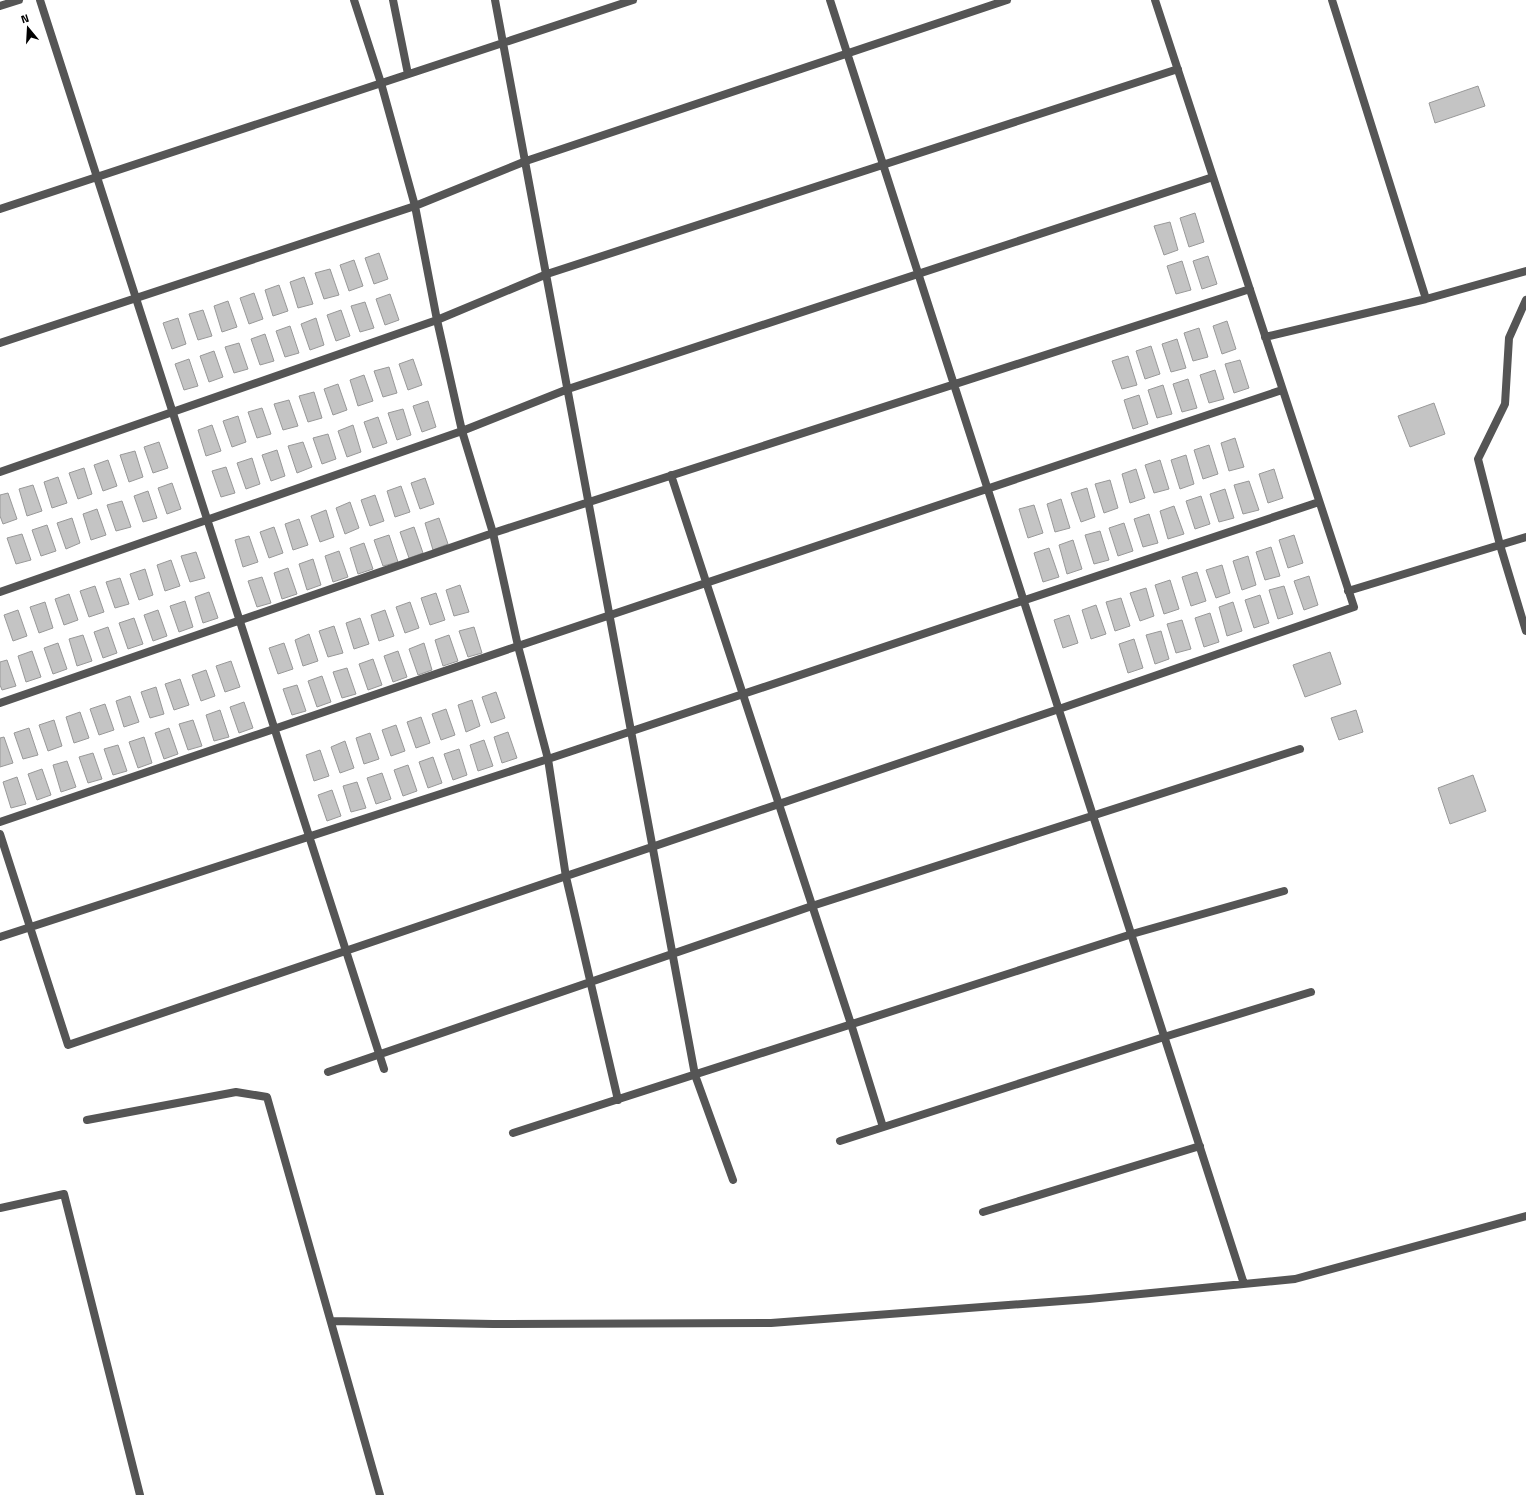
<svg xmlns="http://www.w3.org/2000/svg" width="1526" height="1495" font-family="'Titillium Web',sans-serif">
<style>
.building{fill:#c4c4c4;stroke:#999}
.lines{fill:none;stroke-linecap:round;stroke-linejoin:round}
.minor{stroke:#555;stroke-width:8}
</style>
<rect width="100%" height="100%" fill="#fff"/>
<path class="building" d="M1478,86L1485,106L1435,123L1429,103Z
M1195,213L1204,242L1189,247L1180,218Z
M1170,222L1178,250L1164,255L1154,226Z
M379,253L388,279L374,284L365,258Z
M1208,256L1217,284L1202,289L1193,261Z
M354,260L363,286L349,291L340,265Z
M1182,261L1191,290L1176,294L1167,266Z
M330,269L339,295L324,299L315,273Z
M304,277L313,304L298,308L290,282Z
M279,285L288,311L273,316L265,290Z
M254,293L263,319L249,324L240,298Z
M390,294L399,320L385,325L376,299Z
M228,301L237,327L222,332L214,306Z
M365,302L374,328L360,332L351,306Z
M203,310L212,336L198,340L189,314Z
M341,310L350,336L336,341L327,315Z
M178,318L186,344L172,349L163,323Z
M316,318L324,345L310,350L301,324Z
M1227,321L1236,349L1222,354L1213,326Z
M290,326L299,353L285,357L276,331Z
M1199,328L1208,357L1193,361L1184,333Z
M265,334L274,361L260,365L251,339Z
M1177,339L1186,368L1171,372L1162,344Z
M239,343L248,369L234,373L225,347Z
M1151,346L1160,374L1145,379L1136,351Z
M214,351L223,377L209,382L200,356Z
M1128,356L1137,385L1122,389L1112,361Z
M189,359L198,386L184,390L175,364Z
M413,359L422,385L408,390L399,364Z
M1240,360L1249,388L1234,393L1225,364Z
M389,367L397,393L383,397L374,371Z
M1215,370L1224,399L1209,403L1200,375Z
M364,375L373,401L358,406L350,380Z
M1188,379L1197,408L1182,412L1173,384Z
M338,384L347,410L333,415L324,389Z
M1163,385L1172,414L1157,418L1148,390Z
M314,392L322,418L308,422L299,396Z
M1139,395L1148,424L1133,429L1124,400Z
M289,400L298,426L283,430L274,404Z
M428,401L436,427L422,432L413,406Z
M1434,403L1445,434L1410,447L1398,416Z
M262,408L271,434L257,438L248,412Z
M403,409L411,435L397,440L388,413Z
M238,416L246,442L232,447L223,421Z
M378,417L387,443L373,448L364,422Z
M212,425L221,451L206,456L198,430Z
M353,425L361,452L347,457L338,431Z
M328,434L336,459L322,464L313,438Z
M1235,438L1244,467L1229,471L1221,443Z
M159,442L168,468L153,473L144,447Z
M303,442L312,467L297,473L288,446Z
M1209,445L1218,474L1203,479L1194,450Z
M277,450L285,476L271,481L262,455Z
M135,451L143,477L129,482L120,455Z
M1186,455L1194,484L1180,489L1171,460Z
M252,458L260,484L246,489L237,463Z
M108,460L117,486L103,491L94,465Z
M1160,460L1169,489L1154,493L1145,465Z
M226,467L235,493L221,497L212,471Z
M84,468L92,494L78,499L69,473Z
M1136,469L1145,498L1130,503L1122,474Z
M1274,469L1283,498L1268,503L1259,474Z
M58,477L67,503L52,508L44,482Z
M425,478L434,504L420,509L411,483Z
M1110,480L1118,508L1104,513L1095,484Z
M1249,481L1259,510L1243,514L1234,485Z
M172,483L181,509L167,514L158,488Z
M33,485L42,511L27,516L19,489Z
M401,486L410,512L395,517L387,491Z
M1087,488L1095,517L1081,522L1071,493Z
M1225,489L1234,518L1219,522L1210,494Z
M148,491L157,518L143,522L134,496Z
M8,493L17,519L3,524L0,516V495Z
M375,495L384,521L370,526L361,500Z
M1201,496L1210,524L1195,529L1186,501Z
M1061,499L1070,528L1055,532L1047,504Z
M122,501L131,527L116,531L107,505Z
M350,502L359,528L345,534L336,508Z
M1034,505L1043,533L1028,538L1019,509Z
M1174,506L1184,534L1168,539L1160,511Z
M97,509L106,535L91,540L83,514Z
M326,510L334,537L320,542L311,516Z
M1149,514L1158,543L1143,547L1134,519Z
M72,518L80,543L66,549L57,523Z
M439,518L448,544L433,550L425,523Z
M299,519L308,545L293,550L285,524Z
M1124,523L1133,551L1118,556L1109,528Z
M47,525L56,551L41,556L32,530Z
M274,527L283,553L269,558L260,532Z
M414,527L423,553L409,558L400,532Z
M1100,531L1109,560L1094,564L1085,535Z
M22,534L31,560L16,564L7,538Z
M389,535L398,562L383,566L374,540Z
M1294,535L1303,563L1288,568L1279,540Z
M249,536L258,562L243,567L235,540Z
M1073,540L1082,569L1067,574L1059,545Z
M364,543L373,569L358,574L350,548Z
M1271,547L1280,576L1265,580L1256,552Z
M1049,548L1059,577L1043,582L1034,553Z
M339,551L348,577L333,582L325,556Z
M196,552L205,578L190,582L181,556Z
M1248,556L1256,585L1242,590L1233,561Z
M313,559L321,585L307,590L299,564Z
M171,560L180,586L165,591L157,565Z
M1222,565L1230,593L1216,598L1206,570Z
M288,568L297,594L282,599L274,573Z
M145,569L153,595L139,600L130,574Z
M1197,572L1206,601L1191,606L1182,577Z
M1309,576L1318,605L1304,610L1294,581Z
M262,577L271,603L257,607L248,581Z
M120,578L129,604L115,608L106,582Z
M1170,580L1179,609L1164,614L1155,585Z
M460,585L469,612L454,616L446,590Z
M95,586L104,612L89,617L80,591Z
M1284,586L1293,614L1278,619L1269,590Z
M1146,588L1154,616L1140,621L1130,593Z
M209,592L218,618L203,623L195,597Z
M436,593L445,620L430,625L421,598Z
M69,594L78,620L64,625L55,599Z
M1260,595L1269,623L1254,628L1245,600Z
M1121,598L1130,626L1115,631L1106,602Z
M185,601L193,627L179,632L170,606Z
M45,602L53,628L39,633L30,607Z
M410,602L419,628L405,633L396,607Z
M1233,602L1242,631L1227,636L1219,607Z
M1096,605L1106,634L1091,639L1082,610Z
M18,610L27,636L13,641L4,615Z
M158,610L167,636L153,641L144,615Z
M385,610L394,636L379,641L371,615Z
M1210,613L1219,642L1204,647L1195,618Z
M1069,615L1078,643L1063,648L1054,620Z
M134,618L143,644L128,649L119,623Z
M360,618L369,644L354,649L346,623Z
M1182,620L1191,649L1176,653L1167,624Z
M334,626L343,653L328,657L319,631Z
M108,627L117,653L103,658L94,632Z
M474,627L482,653L468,657L459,631Z
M1161,631L1169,659L1155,664L1146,635Z
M309,634L318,661L303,666L295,640Z
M83,635L92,661L77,666L69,639Z
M449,635L458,661L443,666L435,640Z
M1134,639L1143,668L1128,673L1119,644Z
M58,643L67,669L53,674L44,648Z
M284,643L293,669L278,674L269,648Z
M424,643L432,670L418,675L409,649Z
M32,651L41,677L26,682L18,656Z
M398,651L407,677L393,682L384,656Z
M1330,652L1341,684L1305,697L1293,665Z
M373,659L382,685L368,690L359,664Z
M7,660L16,686L2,690L0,685V662Z
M231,661L240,687L225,692L216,666Z
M347,668L356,694L342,698L333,672Z
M206,670L215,696L201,701L192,675Z
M322,676L331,702L317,707L308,681Z
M180,679L189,705L174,710L165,684Z
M297,685L306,711L292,715L283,689Z
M156,687L164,714L150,718L141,692Z
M496,692L505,718L491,723L482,697Z
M130,696L139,722L124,727L116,701Z
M472,700L480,726L466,732L458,705Z
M244,702L253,728L239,733L230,707Z
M105,704L114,730L99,735L90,709Z
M446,709L455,735L441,740L432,714Z
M220,710L229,737L214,741L206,715Z
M1356,710L1363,732L1339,740L1331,718Z
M80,712L89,738L74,743L66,717Z
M421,717L430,743L416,748L407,722Z
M54,720L62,746L48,751L39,725Z
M193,720L202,746L188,750L179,724Z
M396,725L405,751L391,756L382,730Z
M29,728L38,755L23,759L14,733Z
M169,728L178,754L164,759L155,733Z
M508,732L517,758L502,763L494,737Z
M370,733L379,759L364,764L356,738Z
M4,737L13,763L0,767V738Z
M144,737L152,763L138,768L129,742Z
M484,740L493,766L478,771L470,745Z
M345,741L354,768L340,773L331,747Z
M118,745L127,771L113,775L104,749Z
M459,749L467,775L453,780L444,754Z
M320,750L329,776L314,781L306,755Z
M93,753L102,779L88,783L79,757Z
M433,757L442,783L428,788L419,762Z
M67,761L76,787L61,792L53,765Z
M408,765L417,791L403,796L394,770Z
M42,769L51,795L37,800L28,774Z
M382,773L391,799L376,804L367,778Z
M1473,775L1486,811L1450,824L1438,788Z
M17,777L26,804L11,808L3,782Z
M357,782L366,808L351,812L343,786Z
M332,790L341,816L327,821L318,795Z"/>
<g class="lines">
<path class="minor" d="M40,0L384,1069
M354,0L381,83L415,206L437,320L462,431L493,533L518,646L548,759L566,877L618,1100
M393,0L408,74
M495,0L695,1075L733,1180
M830,0L1244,1284
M1332,0L1426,299
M0,6L19,0
M0,209L633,0
M1526,300L1509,338L1505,404L1478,459L1500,545L1526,631
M1265,337L1426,299L1526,271
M0,343L415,206L526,161L1007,0
M0,472L437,320L547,274L1178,69
M671,475L851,1024L883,1127
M1348,591L1526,537
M0,592L462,431L568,389L1213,177
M0,703L493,533L1250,289
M0,822L518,646L1282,390
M0,834L68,1045L1059,709L1354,607L1155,0
M0,937L548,759L1319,502
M328,1072L812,906L1300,749
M87,1120L236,1092L267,1097L380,1495
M513,1133L1132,934L1284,891
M840,1141L1164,1037L1311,992
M0,1208L64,1194L140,1495
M983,1212L1200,1146
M331,1321L493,1324L771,1323L1089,1299L1295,1279L1526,1216"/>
</g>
<g transform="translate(28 28) rotate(342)" stroke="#ffffff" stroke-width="3" paint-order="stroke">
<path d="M0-3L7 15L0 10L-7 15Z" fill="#000000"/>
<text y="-6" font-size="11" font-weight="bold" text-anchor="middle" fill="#000000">N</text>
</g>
</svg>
